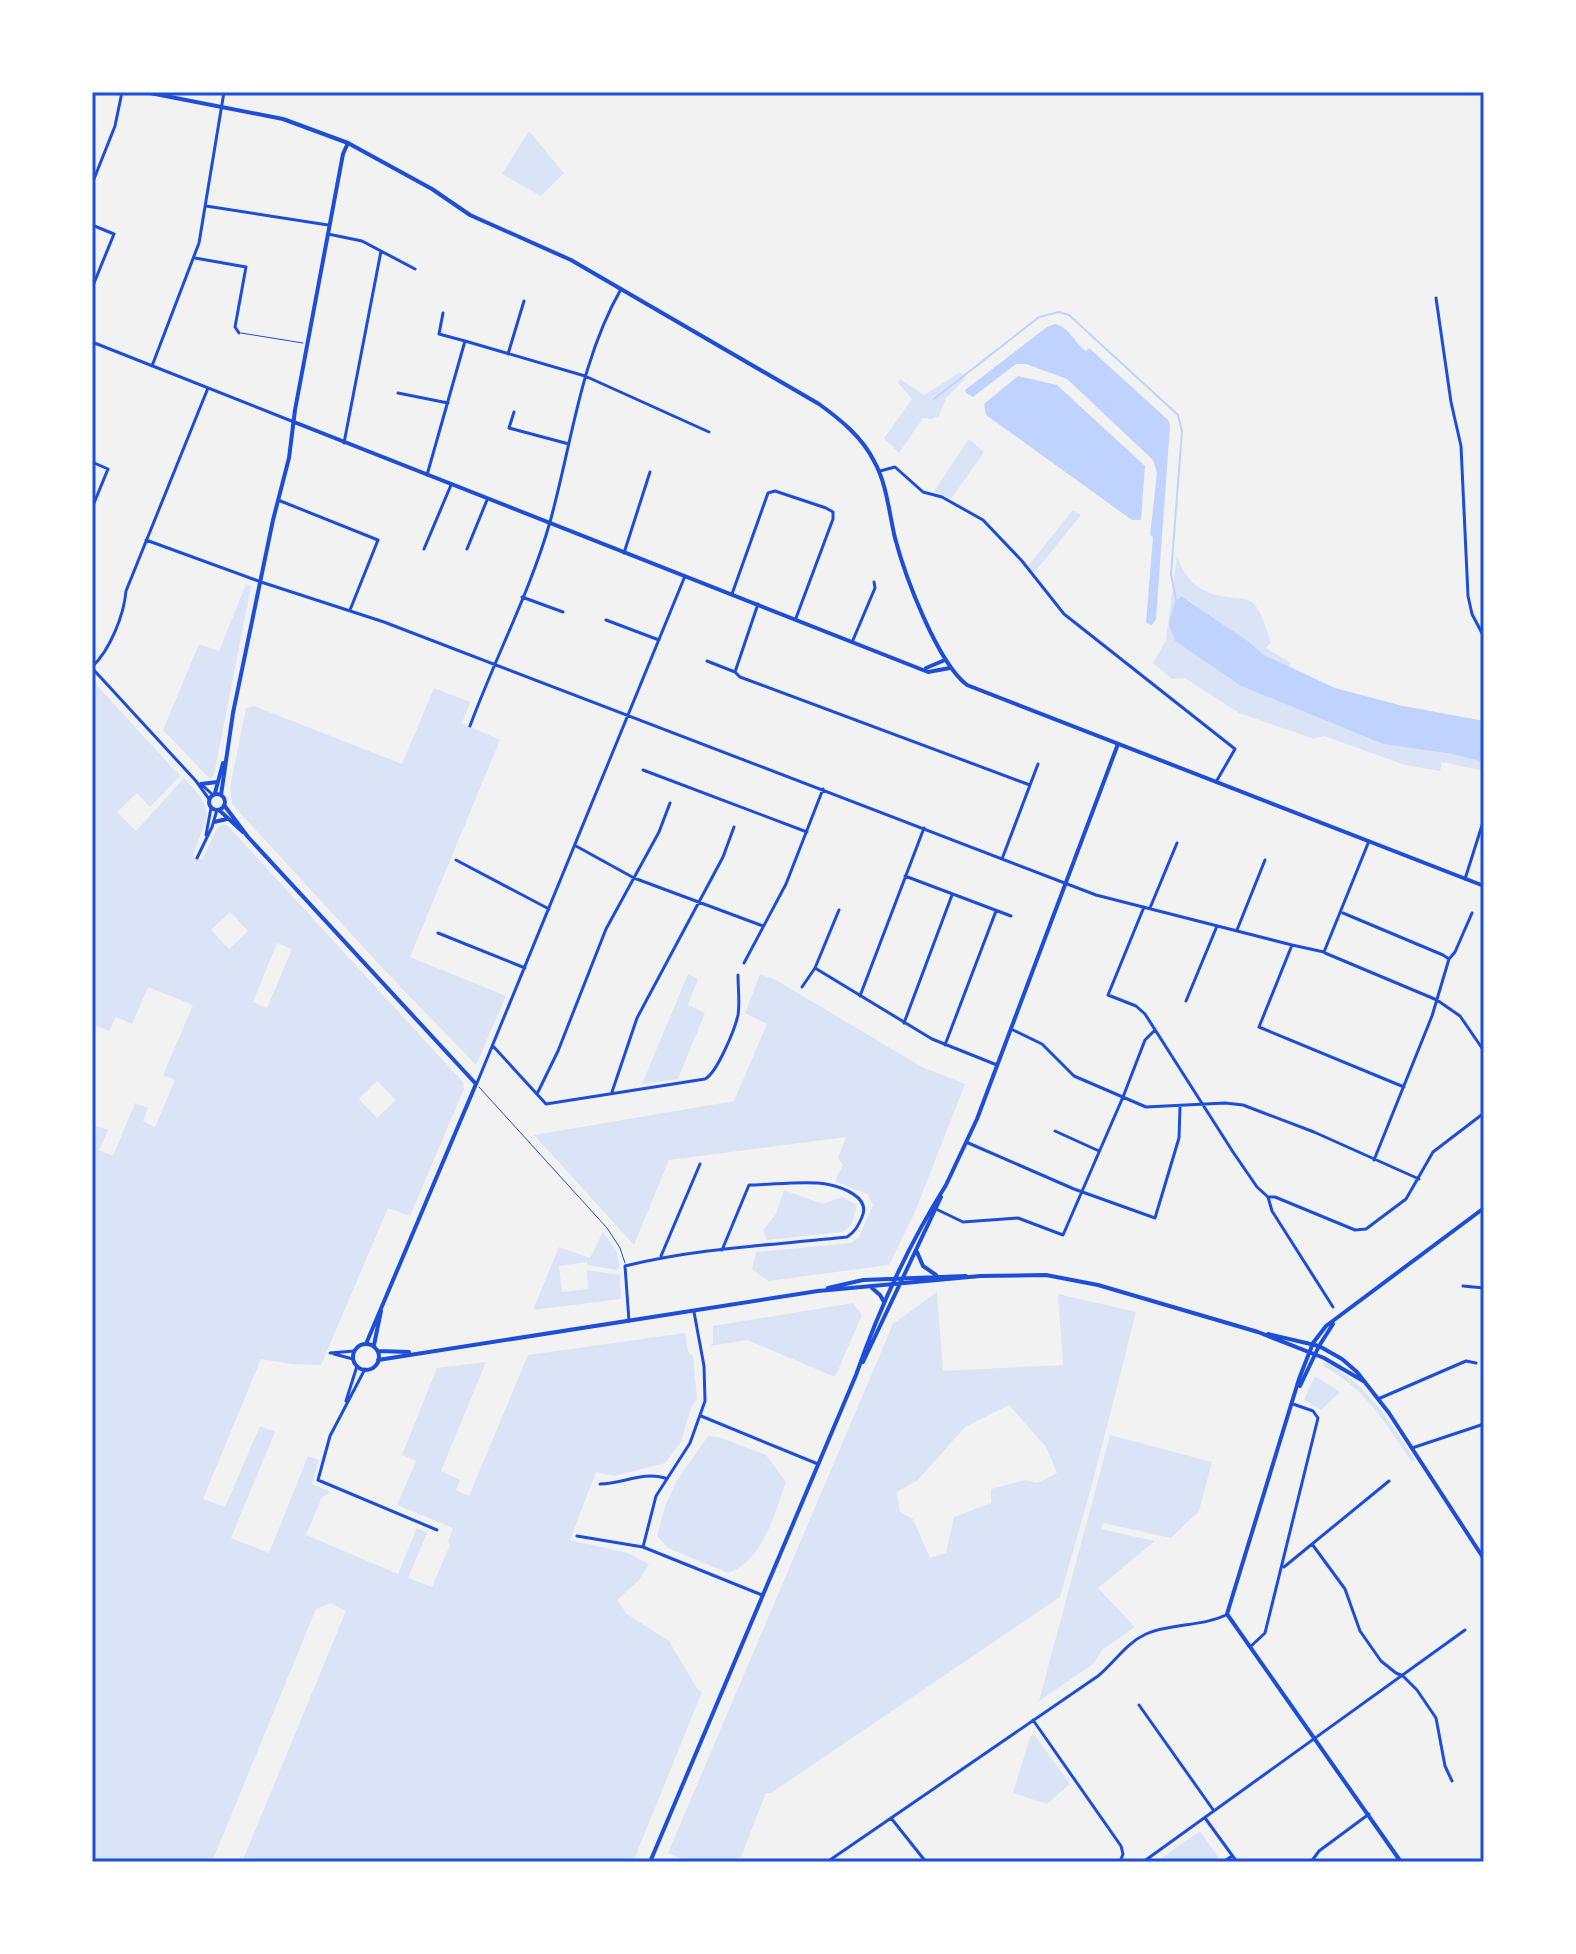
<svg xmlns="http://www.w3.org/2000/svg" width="1576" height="1954" font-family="'Noto Serif',serif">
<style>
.green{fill:#dbe4f7;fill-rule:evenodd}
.water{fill:#bfd3fe}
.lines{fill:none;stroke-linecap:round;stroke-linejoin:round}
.stream{stroke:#bfd3fe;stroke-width:2}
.service{stroke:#1d4ed8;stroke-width:1}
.minor{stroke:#1d4ed8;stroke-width:3}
.tertiary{stroke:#1d4ed8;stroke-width:4}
.secondary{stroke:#1d4ed8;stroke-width:4}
.neatline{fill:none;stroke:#1d4ed8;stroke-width:3}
</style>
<rect width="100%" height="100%" fill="#f2f2f2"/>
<path class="green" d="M529,131L564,173L541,196L502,174Z
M960,372L965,379L946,398L939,416L931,419L923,418L899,453L884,438L912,399L898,383L900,379L924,395Z
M969,439L984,452L951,499L934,491Z
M1073,510L1081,515L1034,573L1028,566Z
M1177,555C1184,580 1201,594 1227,597C1236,599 1245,597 1252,602C1262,610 1266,630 1271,642L1266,648L1291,663L1289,667L1264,655L1248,641L1188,600L1175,641L1241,686L1383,744L1452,754L1484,762V771L1442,762L1440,771L1405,765L1324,736L1314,739L1239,713L1185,678L1172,679L1153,663L1166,640Z
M246,584L251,586L214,775L210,779L163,730L199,644L219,651Z
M92,680L180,776L150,807L137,793L117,812L136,831L184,778C218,814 207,813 193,856L202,860L217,828L223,824L228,826L463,1082L464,1089L410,1216L388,1208L321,1365L291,1364L261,1359L203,1499L225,1507L260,1426L275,1432L231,1538L269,1553L308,1456L319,1460L312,1484L331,1492L322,1497L306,1535L398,1574L417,1528L427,1533L408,1578L432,1587L450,1545L448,1541L453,1528L397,1505L416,1461L402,1455L437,1368L486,1362L441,1471L460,1480L456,1490L469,1496L528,1355L685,1333L688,1351L693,1356L697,1399L691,1408L681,1442L665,1463L614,1476L596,1472L570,1540L628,1553L649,1564L639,1580L617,1600L627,1614L669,1641L698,1690L702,1692L633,1862H242L346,1611L330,1603L316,1609L212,1862H92V1124L108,1130L99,1150L113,1156L135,1103L148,1108L143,1121L155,1127L175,1080L163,1075L193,1005L148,987L132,1024L116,1017L109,1031L92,1024ZM230,912L248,931L229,949L211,930ZM277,943L292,949L267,1008L253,1002ZM377,1081L396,1100L377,1118L359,1099Z
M434,688L470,702L462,723L500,740L410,957L506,996L476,1065L388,974L232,804L230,788L246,708L254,706L402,764Z
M688,974L698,979L688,1005L705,1013L678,1079L642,1084Z
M760,974L776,980L922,1067L965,1084L915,1212L889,1265L768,1281L752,1269L756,1252L851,1243L859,1237L873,1205L867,1194L837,1182L836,1178L843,1165L838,1158L846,1137L669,1160L634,1245L534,1135L734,1101L767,1024L745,1013Z
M784,1190L823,1204L842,1197L857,1205L851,1226L842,1232L767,1240L763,1230L776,1214Z
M603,1232L616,1250L620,1266L617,1270L587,1265V1262L559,1266L562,1292L588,1289L587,1270L620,1275L621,1299L533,1310L559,1247L590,1258Z
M937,1292L943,1371L1063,1365L1058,1294L1136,1312L1093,1481L1060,1597L771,1793H766L739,1862H691L668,1853L893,1324ZM1009,1405L1046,1447L1057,1473L1037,1483L1026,1480L991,1489V1503L954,1517L946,1553L930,1558L913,1519L900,1512L897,1492L918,1480L965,1427Z
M853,1303L862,1315L835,1377L747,1340L710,1346L713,1343V1326Z
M1325,1362C1369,1386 1388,1419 1415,1460L1412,1462C1386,1424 1365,1388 1323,1366Z
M1315,1376L1340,1392L1321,1410L1304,1400Z
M1110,1435L1212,1462L1199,1511L1171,1538L1103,1523L1101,1529L1155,1541L1098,1588L1135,1627L1102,1650L1093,1664L1039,1701Z
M708,1436L719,1437L766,1455L786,1482C774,1515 763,1561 728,1573L668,1548L657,1536L665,1506L676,1482Z
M1034,1734L1070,1784L1047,1804L1013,1793L1030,1737Z
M1200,1831L1218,1857L1211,1862H1156Z"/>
<path class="water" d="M1055,324C1071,328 1073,342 1086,351L1089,348L1168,420L1170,425L1156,619L1152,625L1146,623L1153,537L1150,535L1157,473L1153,460L1067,379L1026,364H1016L973,397L966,393L965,390L1047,327Z
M1018,376L1057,385L1145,466L1141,520H1132L986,415L984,404Z
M1181,596L1248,641L1264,655L1335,688L1403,706L1484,721V762L1452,754L1383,744L1241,686L1175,641L1169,624L1174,604Z"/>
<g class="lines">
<path class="stream" d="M934,399L1039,317L1059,312L1069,315L1178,415L1182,431L1171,574L1177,604"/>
<path class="service" d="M241,333L303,343
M479,1087L607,1228L620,1248L625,1263"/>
<path class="minor" d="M92,184L115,126L122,92
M206,206L328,225
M92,225L114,234L92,288
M328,234L362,241L415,269
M195,258L246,267L235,327L239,333
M1436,298L1451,402L1461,446L1468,596L1472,614L1484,637
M465,341L585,376L709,432
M92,342L294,422
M508,354L524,301
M152,366L199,243L224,92
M398,393L448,403
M514,412L509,428L569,444
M344,443L381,251
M92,462L108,469L92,508
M880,471L895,467L923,492L942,497L983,520L1022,561L1064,614L1235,749L1216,782
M427,475L465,341L439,334L443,313
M278,500L378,540L350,610
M146,540L261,582L384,622L1096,895L1292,945L1324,952L1369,841
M424,549L451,485
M467,549L487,500
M624,553L650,472
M732,594L768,493L775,491L826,508L833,512V519L796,618
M522,597L563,612
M606,620L659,640
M853,640L875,588L874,582
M707,661L735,672L740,677L1030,785
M92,667C110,650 124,615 126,591L208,388
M92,668L196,781L209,799
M735,672L758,604
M470,726C495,658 530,592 550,522C572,443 580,361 621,289
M643,770L807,832
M201,784L213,795
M206,835L211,808
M576,846L634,878L763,926
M197,858L212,827L217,810
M1002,859L1038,764
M456,860L549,909
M905,876L1011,916
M1465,879L1484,819
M1144,907L1108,995L1136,1006L1145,1014L1233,1152L1257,1187L1268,1197L1272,1211L1333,1307
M1150,908L1177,843
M1343,913L1443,955L1449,959
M1237,930L1265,860
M438,933L525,968
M1292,945L1259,1027L1404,1087
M1325,953L1437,1000L1460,1016L1484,1051
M744,963L786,884L823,789
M815,968L932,1039L997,1065
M802,987L815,968L839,910
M860,996L924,828
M1186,1001L1217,926
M904,1023L952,895
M1011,1029L1042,1044L1074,1076L1146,1107L1225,1103L1243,1105L1314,1132L1419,1179
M945,1045L996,911
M493,1046L546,1104L705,1079C717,1073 735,1029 738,1015C740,1003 738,988 738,975
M477,1083L685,576
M612,1092L637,1018L723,857L734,827
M537,1094L558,1051L606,929L659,832L670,803
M1055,1131L1099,1151
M966,1142L1074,1189L1155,1218L1179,1138L1180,1107
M1374,1160L1432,1016L1449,959L1455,952L1472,913
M1268,1197H1275L1355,1230L1366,1229L1406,1199L1433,1152L1484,1113
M936,1209L963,1222L1018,1218L1063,1235L1123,1097L1145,1040L1155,1030
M661,1256L700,1164
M1463,1286L1484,1288
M629,1321L625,1266C698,1248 773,1245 847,1237C855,1232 858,1226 862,1217C871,1197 842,1187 826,1184C806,1180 771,1185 749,1185L722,1250
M330,1353L354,1351
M334,1354L353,1359
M365,1369L330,1436L318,1480L437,1530
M1378,1399L1466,1361L1476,1363
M346,1401L357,1366
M701,1416L818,1464
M1412,1448L1484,1424
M600,1484C622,1484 643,1471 665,1478
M577,1536L643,1547L762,1595
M1312,1544L1345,1589L1360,1631L1381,1661L1396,1673L1403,1676L1417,1690L1436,1718L1445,1766L1452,1781
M643,1547L656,1496L690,1443L705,1401L704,1366L694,1312
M1284,1567L1389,1481
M1250,1647L1265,1633L1318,1418L1313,1411L1293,1404
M1139,1705L1214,1811
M1033,1720L1121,1846L1123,1854L1120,1862
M891,1818L926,1862
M1205,1818L1237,1862
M827,1862L1098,1676C1115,1662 1126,1643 1146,1634C1171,1623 1201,1627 1226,1615
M1143,1862L1465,1630
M1223,1862L1232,1856
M1311,1862L1319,1851L1369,1814"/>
<path class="tertiary" d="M294,422L928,672L950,668
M926,668L945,660
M201,784L217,782
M215,793L223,763
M209 802a8 8 0 1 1 16 0a8 8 0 1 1-16 0Z
M221,795L233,713L273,520L289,458L295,410L343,154L348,143
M224,805L248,837L476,1084L366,1344
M219,810L243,832
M214,822L227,819
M946,1185L977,1119L1118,744
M917,1252L923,1266L936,1275
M979,1276L1046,1275L1098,1285L1258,1332L1324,1358L1365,1382
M828,1288L863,1280L966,1276
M872,1288L880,1295L884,1302
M1268,1334L1319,1346L1342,1359L1357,1372L1389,1413L1484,1559
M353 1357a13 13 0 1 1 26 0a13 13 0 1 1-26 0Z
M374,1345L381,1311
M378,1351L409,1352
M378,1360L818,1291L980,1276
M863,1362L941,1197
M1300,1386L1319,1346L1333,1324
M650,1862L856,1375C879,1309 909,1244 946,1185
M1401,1862L1227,1614L1299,1379L1313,1343L1326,1326L1484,1208"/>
<path class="secondary" d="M145,92L283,119L348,143L432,189L470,215L571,260L819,404C841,420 862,437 874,461C887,484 889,513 895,538C905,576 937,662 967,685L1484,886
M1481,1862L1484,1860"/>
</g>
<rect width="1576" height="1954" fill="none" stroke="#ffffff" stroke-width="188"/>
<rect x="94" y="94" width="1388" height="1766" class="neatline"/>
</svg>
